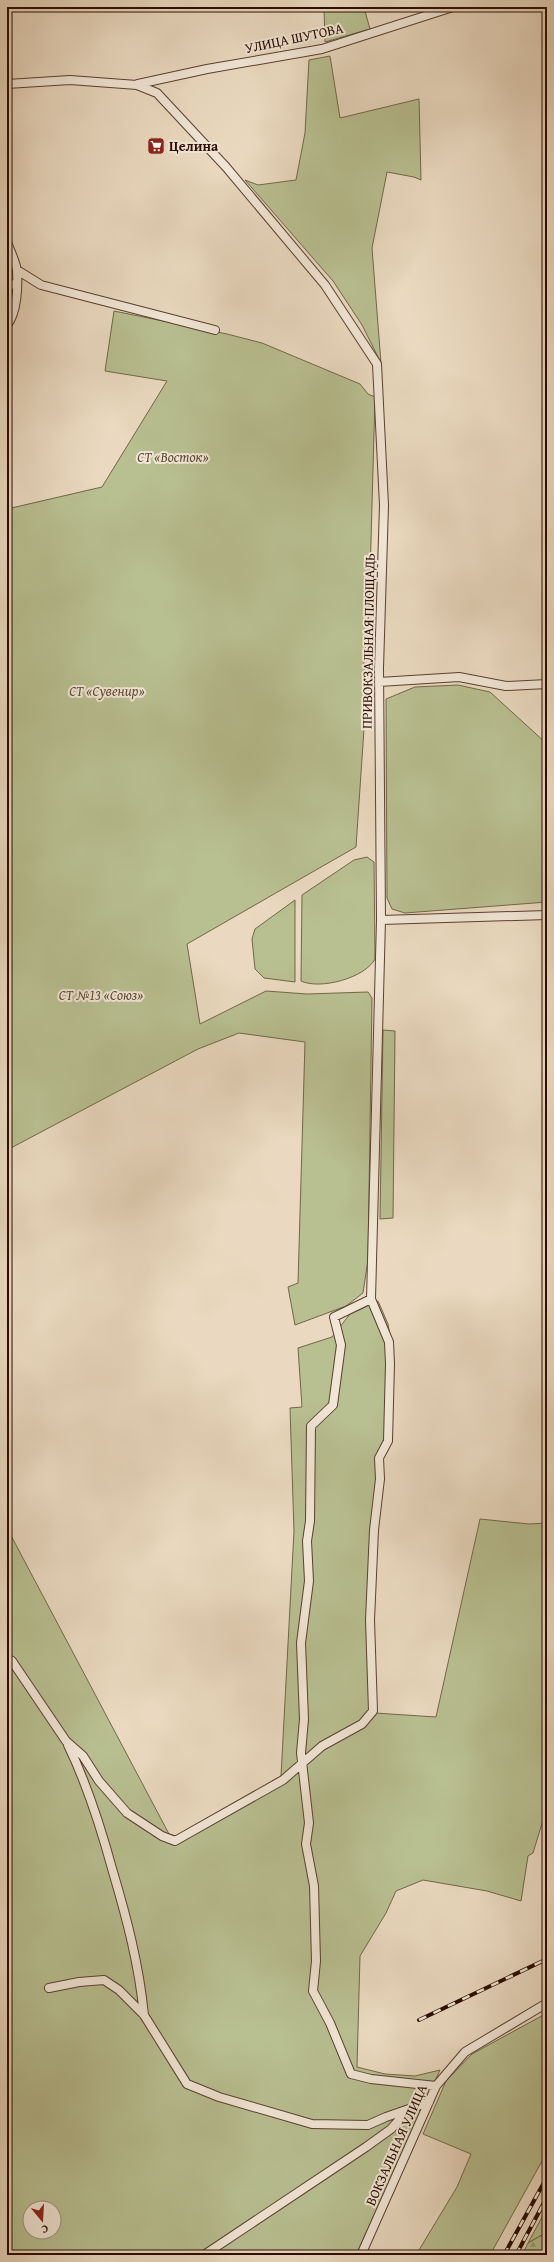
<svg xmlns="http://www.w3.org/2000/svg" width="554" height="2262" font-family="'Gentium Book Plus',serif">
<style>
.green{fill:#b8bf91;stroke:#726648;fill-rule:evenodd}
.forest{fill:url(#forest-firs);stroke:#726648}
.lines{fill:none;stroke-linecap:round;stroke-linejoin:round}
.minor-casing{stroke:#5b3f30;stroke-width:10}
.minor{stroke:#f1e6d6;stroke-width:8}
.rail-casing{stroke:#2b0c00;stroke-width:4}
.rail{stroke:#f1e6d6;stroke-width:2.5;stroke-dasharray:8;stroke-linecap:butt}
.labels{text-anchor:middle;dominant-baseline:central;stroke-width:4;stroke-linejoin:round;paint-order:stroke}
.street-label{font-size:14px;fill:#2b0c00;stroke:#f1e6d6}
.poi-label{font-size:14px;font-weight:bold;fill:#2b0c00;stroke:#f1e6d6;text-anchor:start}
.park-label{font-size:14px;font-style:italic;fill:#5c4b33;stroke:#f1e6d6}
</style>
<defs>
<pattern id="forest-firs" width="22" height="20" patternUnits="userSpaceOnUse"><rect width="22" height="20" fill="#b8bf91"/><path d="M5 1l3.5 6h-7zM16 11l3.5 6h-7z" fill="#9ea37b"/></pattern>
</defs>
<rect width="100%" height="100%" fill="#ead9c0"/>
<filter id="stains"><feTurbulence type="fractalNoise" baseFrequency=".005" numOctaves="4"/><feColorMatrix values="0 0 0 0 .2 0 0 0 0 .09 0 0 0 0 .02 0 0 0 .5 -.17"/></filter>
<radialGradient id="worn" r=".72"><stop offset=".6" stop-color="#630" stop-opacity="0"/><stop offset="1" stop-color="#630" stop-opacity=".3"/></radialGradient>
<path class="green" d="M324,7H366L365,11L370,29L325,42Z
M330,56L340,118L419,99L421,180L414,177L387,172L372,248L381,363L362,325L333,281L245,180L258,185L296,180L305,133L309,60Z
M114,311L227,334L262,343L360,384L368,394L375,397L369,613L364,662L365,714L356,847L187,944L200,1024L266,991L307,994L368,992L372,998L368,1260L363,1293L346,1306L295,1325L288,1287L298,1283L305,1042L239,1033L198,1049L7,1150V509L102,487L167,381L105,371Z
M458,685L490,692L547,744V902L405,913L392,909L387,898L386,699L415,687Z
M367,857L374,862L375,959C365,978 320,990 301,981L302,895L354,860Z
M295,900V982L264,978L255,969L252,939L255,929Z
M383,1030L395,1031L393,1218L380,1219Z
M378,1301L388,1324L392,1346L390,1442L381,1459L372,1621L375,1713L436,1717L480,1519L529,1524L547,1523V1807L533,1853L528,1856L521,1901L487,1891L423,1880L396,1891L386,1913L360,1956L357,2067L385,2074L415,2076L440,2070L356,2255H7V1528L169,1834L176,1836L281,1776L294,1531L290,1408L302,1407L298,1348L332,1337L350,1314ZM30,2208H54V2232H30Z
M547,2013V2152L490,2255H416L457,2187L471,2154L423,2134L446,2081L472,2054Z
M547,2208V2232L528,2243Z"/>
<path class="forest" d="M547,2232V2255H522L528,2243Z"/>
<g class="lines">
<defs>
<path id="minor" d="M7,84L70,80L137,85L157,93L226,167L325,285L377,364L384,505L379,668L381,920L371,1299L389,1342L390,1364L388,1441L379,1458L380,1479L374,1530L370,1620L373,1711L362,1724L322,1746L283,1780L175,1841L162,1836L127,1813L99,1781L83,1756L66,1741L12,1661L7,1658
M138,84L207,69L322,49L453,7
M7,242C10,251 16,262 17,271C18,287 17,313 7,325
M17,270L41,285L215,330
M7,284L16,285
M379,682L459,677L506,686L547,684
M381,920L547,915
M371,1299L334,1317L341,1345L333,1405L311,1426L310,1521L307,1541L309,1581L301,1643L304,1719L301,1753L309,1823L306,1844L314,1886L316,1961L313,1991L330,2023L351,2074L371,2079L436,2086
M68,1745C88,1786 101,1828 113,1872C127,1919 139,1965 144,2015
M49,1988L79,1982L104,1980L119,1990L144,2015L187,2084L219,2097L312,2124L368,2125L386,2117L429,2102
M204,2255L366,2147L391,2129L408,2110
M361,2255L436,2086L465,2052L547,2003"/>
</defs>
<use href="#minor" class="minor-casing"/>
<use href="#minor" class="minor"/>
<defs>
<path id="rail" d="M419,2020L547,1959
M504,2255L547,2177
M516,2255L547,2197"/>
</defs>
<use href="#rail" class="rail-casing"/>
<use href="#rail" class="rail"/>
</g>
<defs>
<symbol id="supermarket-square" viewBox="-11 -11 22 22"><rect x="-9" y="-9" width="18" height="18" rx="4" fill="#8f2418" stroke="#f1e6d6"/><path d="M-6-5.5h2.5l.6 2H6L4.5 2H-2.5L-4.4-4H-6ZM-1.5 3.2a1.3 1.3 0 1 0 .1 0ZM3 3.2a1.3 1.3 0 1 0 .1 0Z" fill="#fff"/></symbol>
</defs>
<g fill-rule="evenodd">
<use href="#supermarket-square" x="146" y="136" width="20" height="20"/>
</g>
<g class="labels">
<g class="street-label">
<text transform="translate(294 38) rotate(-12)">УЛИЦА ШУТОВА</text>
<text transform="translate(368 641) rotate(-89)">ПРИВОКЗАЛЬНАЯ ПЛОЩАДЬ</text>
<text transform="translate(396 2145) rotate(-66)">ВОКЗАЛЬНАЯ УЛИЦА</text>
</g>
<g class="poi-label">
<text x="169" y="146">Целина</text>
</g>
<g class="park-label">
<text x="173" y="457">СТ «Восток»</text>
<text x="107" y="691">СТ «Сувенир»</text>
<text x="101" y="995">СТ №13 «Союз»</text>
</g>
</g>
<rect width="554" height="2262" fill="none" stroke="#ead9c0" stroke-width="24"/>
<rect x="8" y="8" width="538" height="2246" fill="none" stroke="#2b0c00" stroke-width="2"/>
<rect x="12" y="12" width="530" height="2238" fill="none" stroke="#2b0c00"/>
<g transform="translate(42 2220) rotate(162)"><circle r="19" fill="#f1e6d6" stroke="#a28f80"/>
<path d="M0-3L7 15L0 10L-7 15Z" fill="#8f2418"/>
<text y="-6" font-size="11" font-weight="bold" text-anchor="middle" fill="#2b0c00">С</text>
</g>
<rect width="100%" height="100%" filter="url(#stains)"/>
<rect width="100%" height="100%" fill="url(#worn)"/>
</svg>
